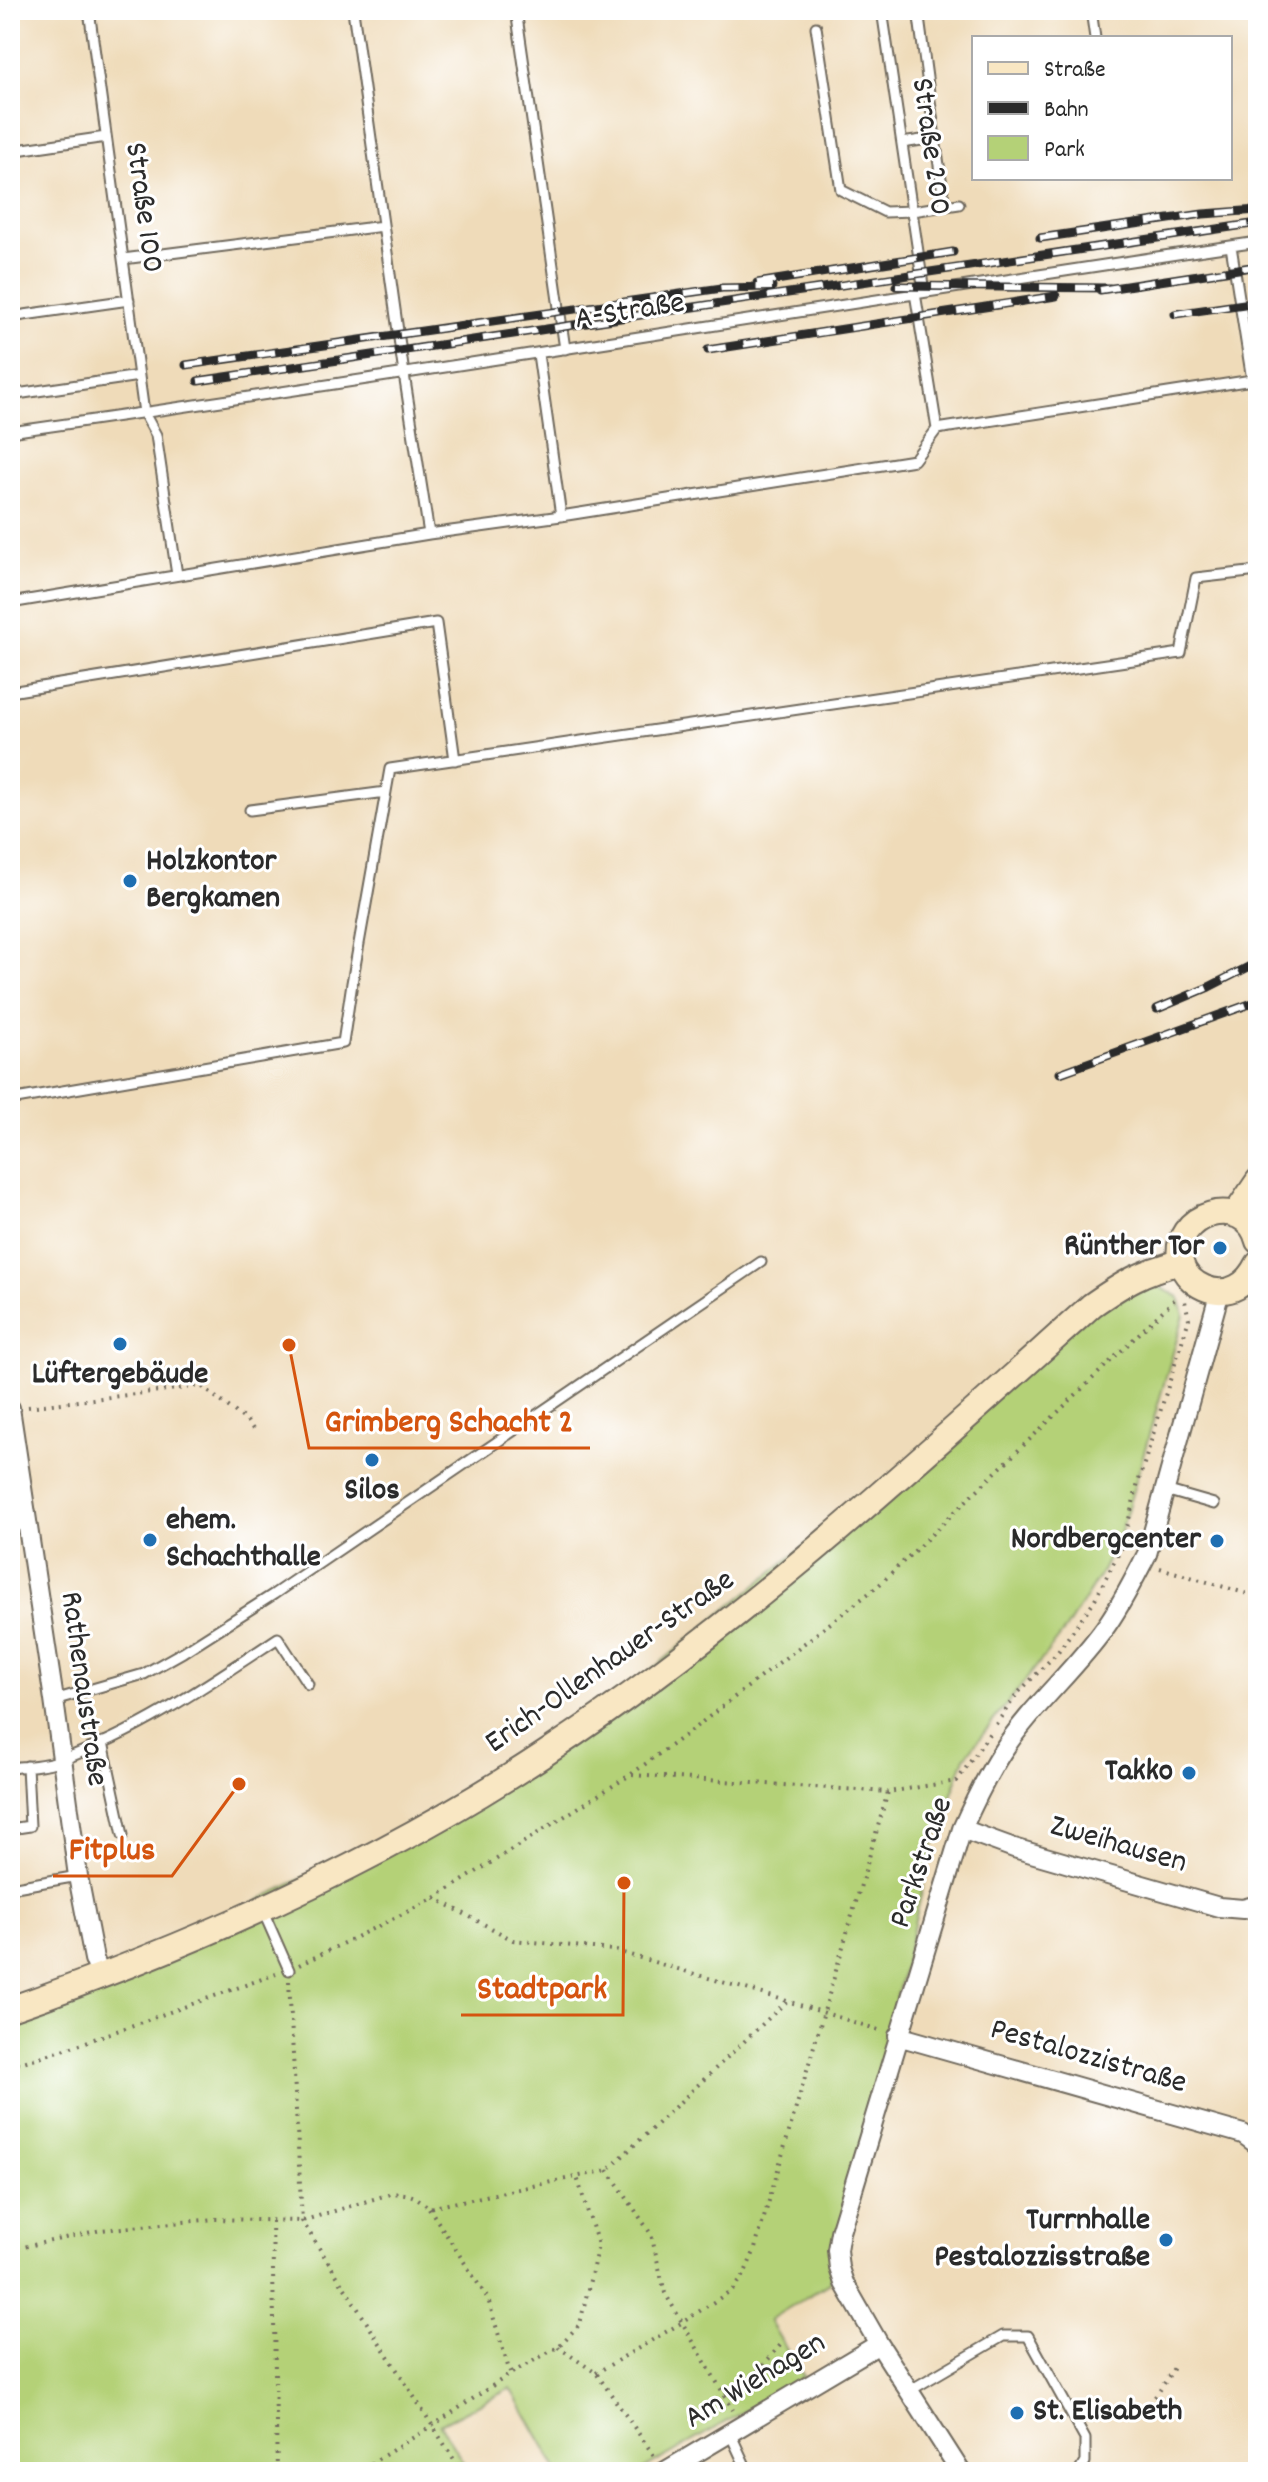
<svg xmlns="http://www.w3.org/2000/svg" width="1268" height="2482" font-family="Dekko,sans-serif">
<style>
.green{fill:#b4d177;stroke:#707e51;stroke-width:2}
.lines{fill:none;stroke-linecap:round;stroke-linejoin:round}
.lane-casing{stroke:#70695d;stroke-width:13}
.street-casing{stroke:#70695d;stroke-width:22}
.secondary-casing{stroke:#70695d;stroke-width:28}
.path{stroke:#70695d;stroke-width:4;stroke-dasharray:2 6;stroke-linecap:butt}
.lane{stroke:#fff;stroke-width:9}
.street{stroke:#fff;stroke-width:18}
.secondary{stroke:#f9e7c3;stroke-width:24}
.rail-casing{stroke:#2b2b2b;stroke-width:9}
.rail{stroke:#fff;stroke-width:6;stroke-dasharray:18;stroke-linecap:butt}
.poi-dot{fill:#1f6fb2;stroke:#fff;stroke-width:3}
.labels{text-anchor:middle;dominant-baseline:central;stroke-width:6;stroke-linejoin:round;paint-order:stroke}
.street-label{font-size:32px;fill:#2b2b2b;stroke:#fff}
.poi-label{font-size:32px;font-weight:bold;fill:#2b2b2b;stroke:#fff;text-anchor:end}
.leader{fill:none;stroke:#d5540f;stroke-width:3}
.callout-dot{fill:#d5540f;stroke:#fff;stroke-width:3}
.callout-label{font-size:34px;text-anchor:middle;font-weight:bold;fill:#d5540f;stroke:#fff;stroke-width:6;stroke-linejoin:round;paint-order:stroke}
</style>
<rect width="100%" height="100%" fill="#fff"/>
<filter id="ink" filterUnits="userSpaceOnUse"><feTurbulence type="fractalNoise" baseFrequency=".0125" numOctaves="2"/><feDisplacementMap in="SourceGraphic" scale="16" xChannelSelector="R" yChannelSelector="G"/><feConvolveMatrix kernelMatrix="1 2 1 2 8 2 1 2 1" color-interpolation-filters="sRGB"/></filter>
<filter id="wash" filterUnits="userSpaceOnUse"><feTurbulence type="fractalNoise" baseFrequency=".006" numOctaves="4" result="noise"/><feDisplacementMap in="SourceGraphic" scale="32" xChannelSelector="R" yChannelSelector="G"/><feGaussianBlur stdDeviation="1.8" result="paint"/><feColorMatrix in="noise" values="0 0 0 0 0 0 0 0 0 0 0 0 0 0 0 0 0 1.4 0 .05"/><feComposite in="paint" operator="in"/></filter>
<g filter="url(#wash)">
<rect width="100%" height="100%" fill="#efdbb9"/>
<path class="green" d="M1158,1286L1179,1297L1184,1315L1120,1535L1101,1573L1066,1629L965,1757L931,1853L829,2283L769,2320L803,2377L639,2472H559L511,2388L440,2424L469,2472H10V2028L82,1989L544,1757L1101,1306L1134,1292Z"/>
</g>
<g filter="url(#ink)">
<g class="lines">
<defs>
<path id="lane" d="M89,10L144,413L156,435L177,575
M353,10L404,374L429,534
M516,10L565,349
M882,10L924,292
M918,10L935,138
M1091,10L1095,38
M816,27L841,190L885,212L912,211L959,204
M902,143L935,138L945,206
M10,151L106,137
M123,259L383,226
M915,293L937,429
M10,317L129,300
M538,354L561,516
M10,395L139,376
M10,432C427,373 842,303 1258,242
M10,603L429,534L561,516L914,460L937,429L1252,380L1231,246
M10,692L436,623L455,760
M250,810L386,792
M10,1100L343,1043L352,983L390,769L1181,653L1196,578L1258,571
M1165,1490L1214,1504
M54,1700L144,1674L183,1652L274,1594L761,1262
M103,1742L123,1835
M10,1768C28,1766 47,1766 64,1759C141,1731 210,1683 278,1638L308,1684
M10,1829L30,1826L27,1766
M10,1888L78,1876
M263,1911L289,1970
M909,2391L1003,2336H1028L1085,2439V2462L1079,2472
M730,2433L748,2472"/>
<path id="street" d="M10,1408L54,1700L78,1876L94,1959L101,1977
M962,1829L1014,1848L1219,1907L1243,1909L1258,1905
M898,2036L1243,2134L1258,2145
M664,2472L879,2344
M961,2472L879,2344L844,2283L839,2268L837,2250L840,2232L962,1829C974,1802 986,1777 1002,1752C1031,1707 1073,1672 1104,1629C1121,1606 1134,1579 1147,1554L1220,1291"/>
<path id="secondary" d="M1235,1215L1258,1181
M1258,1241C1246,1191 1168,1213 1181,1263C1188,1286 1217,1298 1237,1287C1247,1282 1253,1274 1258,1264
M10,2009C197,1944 380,1863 546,1753C744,1623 917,1462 1092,1305C1125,1282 1142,1272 1181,1262"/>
</defs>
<use href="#lane" class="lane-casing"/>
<use href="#street" class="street-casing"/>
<use href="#secondary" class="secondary-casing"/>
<path class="path" d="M28,1407L201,1386L247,1421L255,1432
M1160,1568L1258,1597
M996,1724L1018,1693L1057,1653L1094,1601L1122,1547L1138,1483L1189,1319L1185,1301
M632,1775L888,1792
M435,1898L513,1940L613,1950L787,2001L882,2031
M299,1965L435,1898L630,1775L688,1733L877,1587L1178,1296
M289,1981L302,2221L462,2472
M10,2066L69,2048L276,1974
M608,2170L651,2234L665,2293L733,2410
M429,2208L488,2299L510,2373
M272,2221L277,2472
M10,2250L101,2230L214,2219L302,2221L390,2194C407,2192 417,2196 429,2208L608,2170L787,2001
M558,2347L596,2373L655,2457
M596,2373L683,2322L732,2290L742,2279L754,2252L888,1792L957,1781L991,1731
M725,2394L760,2369L783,2342
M1090,2422L1094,2419C1147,2414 1148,2410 1175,2366
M357,2472L432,2426L510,2374L558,2347L580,2324L598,2245L577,2177"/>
<use href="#lane" class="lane"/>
<use href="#street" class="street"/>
<use href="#secondary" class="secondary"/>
<defs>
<path id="rail" d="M1040,238L1203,214L1258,210
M757,283L953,252
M896,286L1110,288
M1100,290L1258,266
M1175,314L1258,302
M708,350L1056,296
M186,365L722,288L772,287
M198,381L1258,223
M1157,1009L1209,987L1258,962
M1060,1073L1258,1001"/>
</defs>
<use href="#rail" class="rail-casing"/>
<use href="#rail" class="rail"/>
</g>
</g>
<g class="poi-dot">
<circle cx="130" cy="881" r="8"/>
<circle cx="1220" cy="1248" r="8"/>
<circle cx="120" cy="1344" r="8"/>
<circle cx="372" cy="1460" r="8"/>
<circle cx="150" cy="1540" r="8"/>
<circle cx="1217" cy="1541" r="8"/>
<circle cx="1189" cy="1773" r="8"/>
<circle cx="1166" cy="2240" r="8"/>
<circle cx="1017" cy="2413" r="8"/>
</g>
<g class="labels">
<g class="street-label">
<text transform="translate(929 147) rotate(82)">Straße 200</text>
<text transform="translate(142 208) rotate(82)">Straße 100</text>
<text transform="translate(630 313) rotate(-9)">A-Straße</text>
<text transform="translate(611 1663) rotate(-35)">Erich-Ollenhauer-Straße</text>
<text transform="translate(82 1689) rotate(82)">Rathenaustraße</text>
<text transform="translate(1118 1846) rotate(16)">Zweihausen</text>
<text transform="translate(923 1863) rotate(-71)">Parkstraße</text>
<text transform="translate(1088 2058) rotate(16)">Pestalozzistraße</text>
<text transform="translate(756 2382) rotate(-31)">Am Wiehagen</text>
</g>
<g class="poi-label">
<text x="146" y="863" text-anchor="start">Holzkontor<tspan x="146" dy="37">Bergkamen</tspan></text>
<text x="1204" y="1248">Rünther Tor</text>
<text x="120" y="1376" text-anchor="middle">Lüftergebäude</text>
<text x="372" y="1492" text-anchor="middle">Silos</text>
<text x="166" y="1522" text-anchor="start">ehem.<tspan x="166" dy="37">Schachthalle</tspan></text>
<text x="1201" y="1541">Nordbergcenter</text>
<text x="1173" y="1773">Takko</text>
<text x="1150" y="2222">Turrnhalle<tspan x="1150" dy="37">Pestalozzisstraße</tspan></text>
<text x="1033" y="2413" text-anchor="start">St. Elisabeth</text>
</g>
</g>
<path class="leader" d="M289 1345L309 1448H590M239 1784L172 1876H53M624 1883L623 2015H461"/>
<g class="callout-dot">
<circle cx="289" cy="1345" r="8"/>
<circle cx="239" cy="1784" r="8"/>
<circle cx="624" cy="1883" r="8"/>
</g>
<g class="callout-label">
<text x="449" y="1431">Grimberg Schacht 2</text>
<text x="112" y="1859">Fitplus</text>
<text x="542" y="1998">Stadtpark</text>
</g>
<rect width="1268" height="2482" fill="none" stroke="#fff" stroke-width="40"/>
<rect x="972" y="36" width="260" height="144" fill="#ffffff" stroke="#aaaaaa" stroke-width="2"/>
<rect x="988" y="62" width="40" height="12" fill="#f9e7c3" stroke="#aaaaaa" stroke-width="2"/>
<text x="1044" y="76" font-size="24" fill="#2b2b2b">Straße</text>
<rect x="988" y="102" width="40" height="12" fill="#2b2b2b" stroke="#aaaaaa" stroke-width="2"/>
<text x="1044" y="116" font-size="24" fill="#2b2b2b">Bahn</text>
<rect x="988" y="136" width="40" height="24" fill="#b4d177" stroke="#aaaaaa" stroke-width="2"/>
<text x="1044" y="156" font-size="24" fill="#2b2b2b">Park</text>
</svg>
